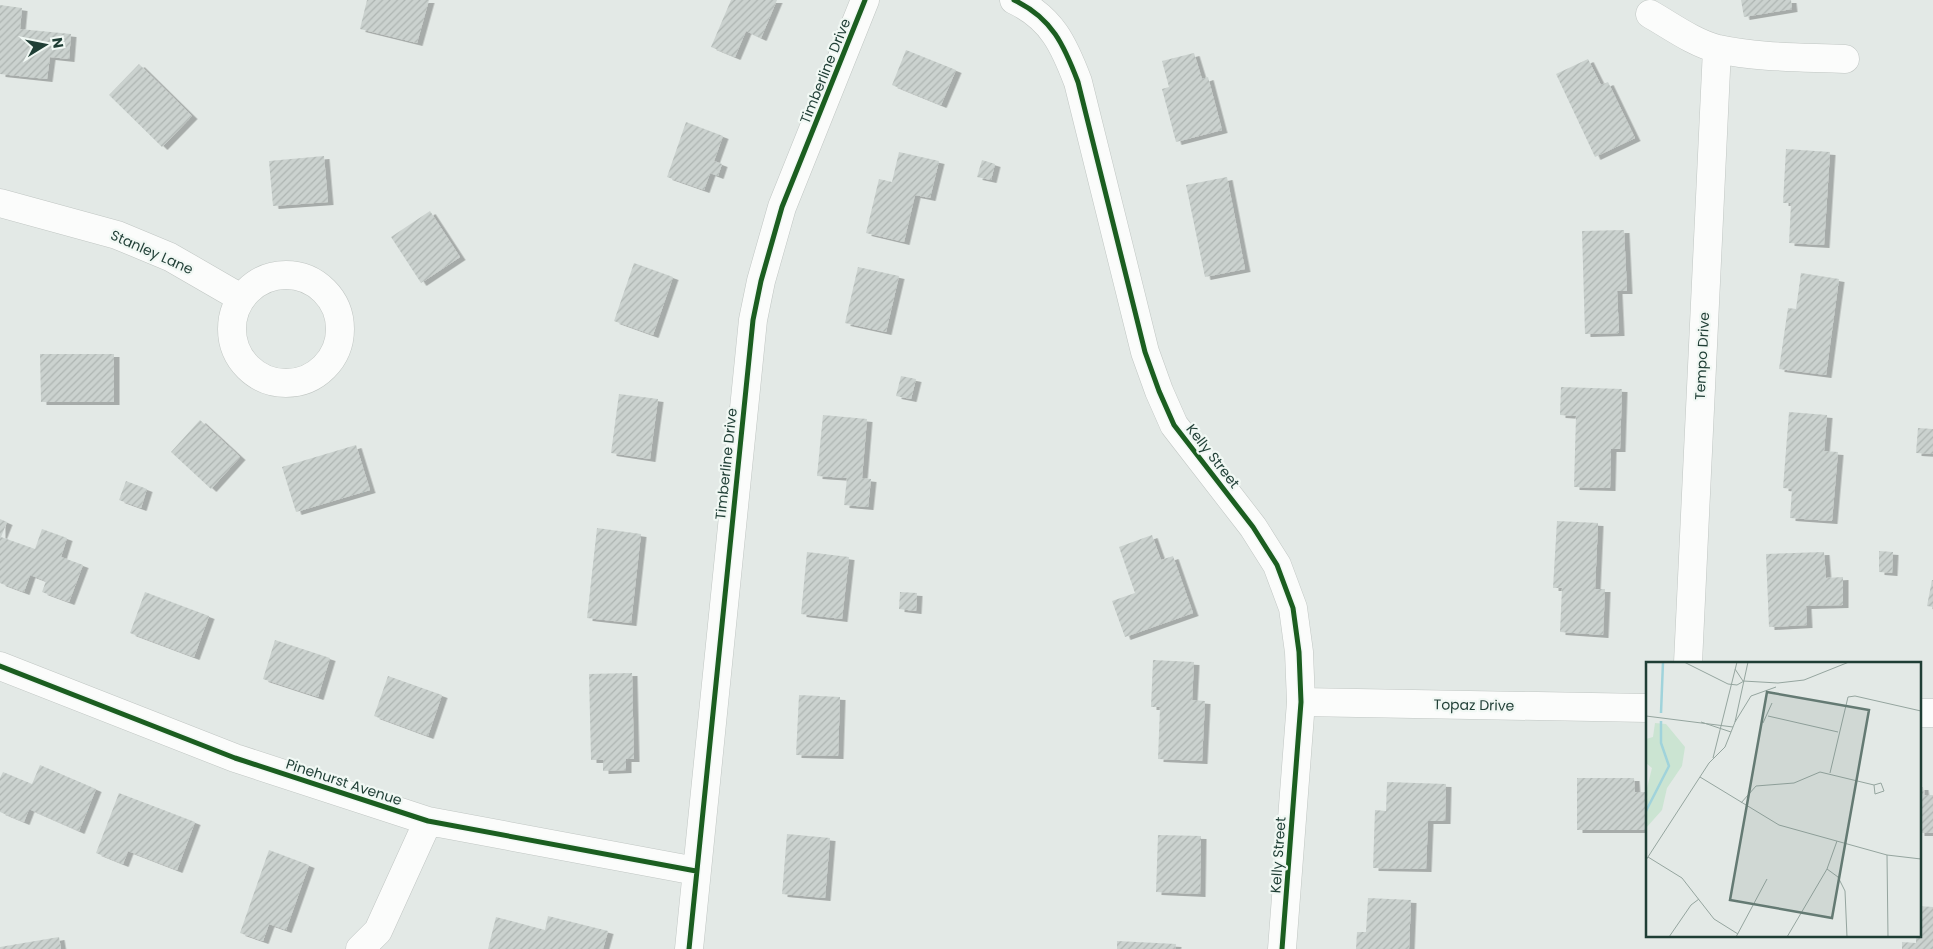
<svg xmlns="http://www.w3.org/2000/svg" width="1933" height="949" font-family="Poppins,sans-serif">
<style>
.building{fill:url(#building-hatch);filter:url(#shadow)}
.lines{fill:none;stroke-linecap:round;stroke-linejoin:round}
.minor-casing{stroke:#c0c6c3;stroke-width:29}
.minor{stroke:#fbfcfb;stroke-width:28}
.cycleway-casing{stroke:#f1f8f4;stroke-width:8}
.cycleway{stroke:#1b5e20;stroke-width:5}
.labels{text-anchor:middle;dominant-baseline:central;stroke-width:4.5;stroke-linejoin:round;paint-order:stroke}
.street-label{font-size:14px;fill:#1f3e35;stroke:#f1f8f4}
.inset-river{fill:none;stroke:#a0d3db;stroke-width:2.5}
.inset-road{fill:none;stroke:#95a59f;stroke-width:1}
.view{fill:#647a73;fill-opacity:0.15;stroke:#647a73;stroke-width:2.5}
.inset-edge{fill:none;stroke:#1f3e35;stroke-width:2.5}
</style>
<defs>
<pattern id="building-hatch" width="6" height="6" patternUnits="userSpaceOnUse" patternTransform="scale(1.25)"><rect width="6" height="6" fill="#cbd2cf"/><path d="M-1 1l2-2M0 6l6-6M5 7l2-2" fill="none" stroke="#aeb5b2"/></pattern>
<filter id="shadow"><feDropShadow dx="5.5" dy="3" stdDeviation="0" flood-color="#0004"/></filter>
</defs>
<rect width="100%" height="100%" fill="#e3e9e6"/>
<path class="building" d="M367,0H429L417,43L360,29Z
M731,0H777L761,38L746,31L735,57L711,47Z
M1741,0H1791L1792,9L1744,17Z
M0,5L22,8L20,29L71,34L69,59L50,57L47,79L0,74Z
M906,50L956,70L941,105L892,85Z
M1194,53L1202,79L1208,77L1222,130L1176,142L1162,89L1169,87L1162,61Z
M1588,59L1601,85L1608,82L1635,138L1595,157L1556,74Z
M139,64L192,116L162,147L109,95Z
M686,122L723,136L714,161L722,164L718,176L710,173L704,190L667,177Z
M1786,149L1830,152L1824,245L1789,243L1791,203H1783Z
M899,152L939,161L930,198L915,195L904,242L866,233L879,179L892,182Z
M324,156L328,202L273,206L269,161Z
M982,160L995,164L991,180L977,177Z
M1227,177L1245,269L1205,277L1186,185Z
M430,211L460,257L421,283L391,237Z
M1624,230L1627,291H1617L1619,333L1585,334L1582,231Z
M634,263L673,277L653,335L614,321Z
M858,267L899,276L886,332L845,323Z
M1801,273L1839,279L1826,375L1779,369L1788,308L1796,309Z
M40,354H114V402H41Z
M901,376L916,379L911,399L896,396Z
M1561,387L1622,389L1620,449H1611L1610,488L1574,487L1576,416L1560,415Z
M619,394L658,399L650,459L611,453Z
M1789,412L1827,415L1824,451L1838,452L1832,521L1790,518L1792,489L1783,488Z
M823,415L867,419L862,478L871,479L868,507L844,505L847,478L817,476Z
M200,420L240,457L211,489L171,452Z
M1918,428L1933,429V454L1916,453Z
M356,445L370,490L296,512L282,467Z
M126,481L147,489L141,508L119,500Z
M0,519L7,522L1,537L35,549L42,529L67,538L61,557L83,565L69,602L42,592L46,581L30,575L24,592L0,583Z
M1557,521L1598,523L1595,589H1605L1603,635L1560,632L1562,588H1553Z
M597,528L641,534L631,623L587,618Z
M1152,535L1161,560L1173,556L1193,613L1125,637L1112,601L1135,593L1119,547Z
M1879,551L1893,552L1892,573L1879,572Z
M807,552L849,557L842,619L801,614Z
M1824,552L1826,578L1843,577V605L1806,606L1807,625L1769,627L1766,554Z
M1932,580H1933V607L1927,606Z
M145,592L209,616L194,657L130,633Z
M900,592L917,593L916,611L899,609Z
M275,640L330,658L318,697L263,679Z
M1153,660L1194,662L1192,700L1205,701L1202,761L1158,759L1160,707H1151Z
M632,673L634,759H626V770L603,771V760H591L589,674Z
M388,676L442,695L428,736L374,716Z
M799,695L840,697L838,756L796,755Z
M40,765L96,789L79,831L29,809L24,822L0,812V778L3,772L32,784Z
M1577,778H1634L1635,792H1647V830H1577Z
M1387,782L1446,784L1445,821H1428L1426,869L1373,868L1375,810L1386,811Z
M1919,787H1923L1924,795H1933V833H1919Z
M119,793L195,822L177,870L128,851L123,864L96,853Z
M787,834L830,838L825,898L782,894Z
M1158,835L1201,836L1200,894L1156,892Z
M269,850L309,865L286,930L269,924L263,941L240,933Z
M1368,898L1411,900L1409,949H1356L1357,932H1366Z
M1919,906L1933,907V949H1902V942L1916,943V935H1919Z
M548,916L608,931L603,949H488L496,917L545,930Z
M59,937L61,949H0V947Z
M1117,941L1176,944L1175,949H1117Z"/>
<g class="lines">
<defs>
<path id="minor" d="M1014,0C1052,18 1064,45 1078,82L1145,352L1159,391L1174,425L1253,527L1277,565L1293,608L1299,652L1301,702L1282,949
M1650,14C1671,26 1694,43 1718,49C1759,58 1803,57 1845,59
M0,203L117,235L170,257L241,298
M232 329a54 54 0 1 1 108 0a54 54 0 1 1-108 0Z
M1688,663L1717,49
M0,666L235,758L428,821L696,871
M1301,702L1647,708
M1919,713H1933
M360,949L378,931L428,821
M689,949L753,320L761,281L782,207L865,0"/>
</defs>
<use href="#minor" class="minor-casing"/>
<use href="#minor" class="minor"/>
<defs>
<path id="cycleway" d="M1014,0C1052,18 1064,45 1078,82L1145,352L1159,391L1174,425L1253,527L1277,565L1293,608L1299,652L1301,702L1282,949
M0,666L235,758L428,821L696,871
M689,949L753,320L761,281L782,207L865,0"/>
</defs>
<use href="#cycleway" class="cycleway-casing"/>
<use href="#cycleway" class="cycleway"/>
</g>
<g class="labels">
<g class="street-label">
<text transform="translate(825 71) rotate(-68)">Timberline Drive</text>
<text transform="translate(152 252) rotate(24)">Stanley Lane</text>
<text transform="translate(1702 356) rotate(-87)">Tempo Drive</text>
<text transform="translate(1213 456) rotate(52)">Kelly Street</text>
<text transform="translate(726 464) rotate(-84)">Timberline Drive</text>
<text transform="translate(1474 705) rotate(1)">Topaz Drive</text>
<text transform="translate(344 782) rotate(18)">Pinehurst Avenue</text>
<text transform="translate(1278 855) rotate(-86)">Kelly Street</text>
</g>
</g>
<g transform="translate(1646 662)">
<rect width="275" height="275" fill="#e3e9e6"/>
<path d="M9,61L20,62L39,85L36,104L21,126L16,148L0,166V130L6,106L0,101V77L7,75Z" fill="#cbe4d2"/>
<path class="inset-river" d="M15,51L17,0M0,149L23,104L15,81V59"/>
<path class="inset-road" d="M38,0L82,22L91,23L98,19M89,7L97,19L132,21L158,18L203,0M0,54L87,65M122,54L192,70M55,60L85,70M89,60L105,34L130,25M117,61L126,41M67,96L91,0M184,111L202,35L209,34L275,49M54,115L133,163L241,193L275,197M95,141L110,124L148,121L174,110L228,123L235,121L238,129L229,132L228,123M241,193L242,275M2,195L36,216L68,257L92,272M0,198L63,101L79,85L89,60L102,0M181,207L192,215L199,229L201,275M23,275L45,243L53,237M90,275L121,217M141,275L181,207L191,179"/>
<path class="view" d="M121,30L223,48L186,256L84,238Z"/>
<rect width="275" height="275" class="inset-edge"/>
</g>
<g transform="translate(45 45) rotate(80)" stroke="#f1f8f4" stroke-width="4" paint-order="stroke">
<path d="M0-4L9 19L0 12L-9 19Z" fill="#1f3e35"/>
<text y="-8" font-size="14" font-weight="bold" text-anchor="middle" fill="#1f3e35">N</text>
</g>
</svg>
